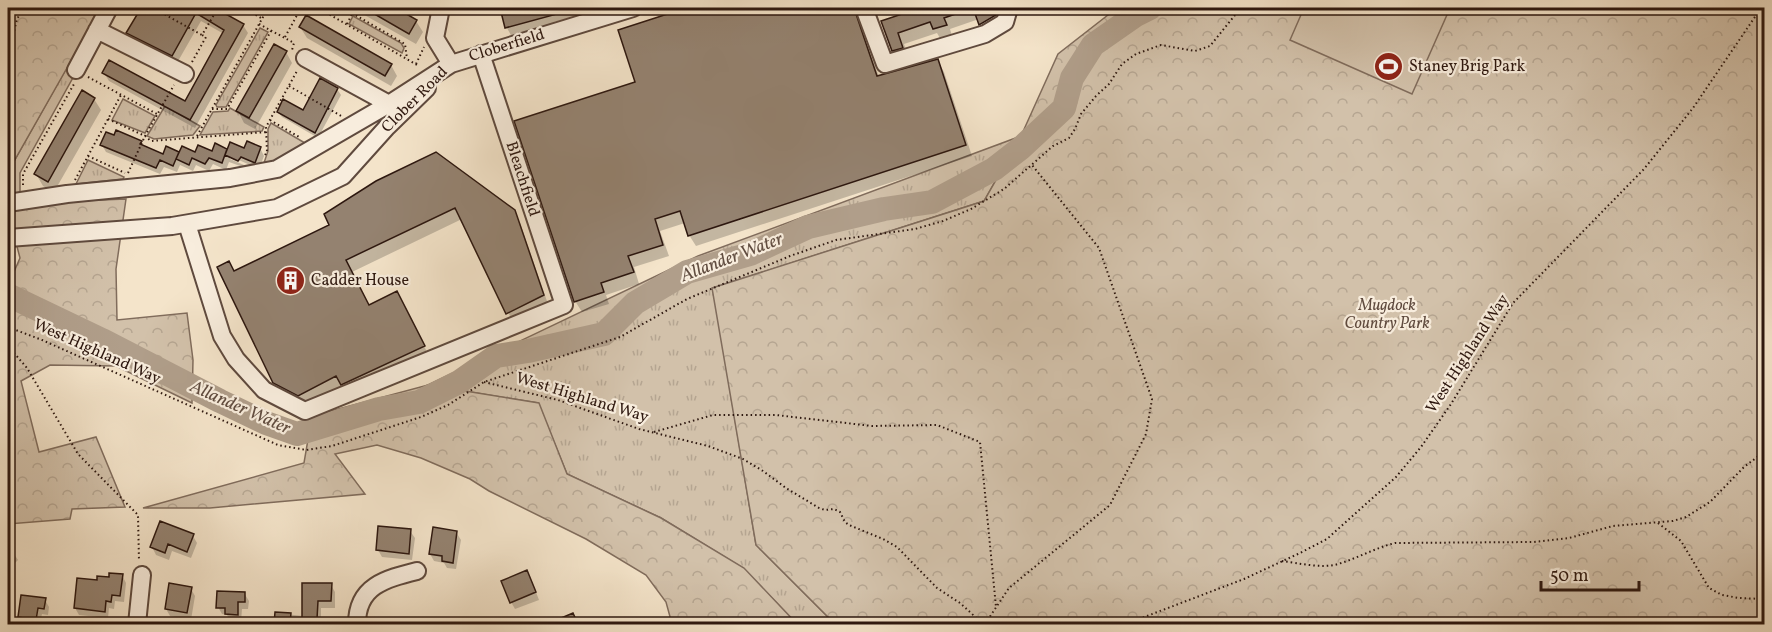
<svg xmlns="http://www.w3.org/2000/svg" width="1772" height="632" font-family="Vollkorn,serif">
<style>
.grass{fill:url(#grass-tufts);stroke:#806c5c;stroke-width:1.5}
.forest{fill:url(#forest-crowns);stroke:#806c5c;stroke-width:1.5}
.pitch{fill:#d2c1aa;stroke:#806c5c;stroke-width:1.5}
.shadow{fill:#0003}
.lines{fill:none;stroke-linecap:round;stroke-linejoin:round}
.river{stroke:#b09e8a;stroke-width:24}
.building{fill:#948270;stroke:#2d170f;stroke-width:1.5}
.minor-casing{stroke:#5f4a3e;stroke-width:20}
.path{stroke:#2d170f;stroke-width:2;stroke-dasharray:1.5 3;stroke-linecap:butt}
.minor{stroke:#f8eddd;stroke-width:16}
.labels{text-anchor:middle;dominant-baseline:central;stroke-width:4.5;stroke-linejoin:round;paint-order:stroke}
.street-label{font-size:16px;fill:#2d170f;stroke:#f8eddd}
.poi-label{font-size:16px;fill:#2d170f;stroke:#f8eddd;text-anchor:start}
.park-label{font-size:16px;font-style:italic;fill:#5f4a3e;stroke:#f8eddd}
.water-label{font-size:18px;font-style:italic;fill:#614d40;stroke:#f8eddd}
</style>
<defs>
<pattern id="grass-tufts" width="24" height="20" patternUnits="userSpaceOnUse" patternTransform="scale(1.5)"><rect width="24" height="20" fill="#d2c1aa"/><path d="M3 7l-1-3M5 7V3M7 7l1-3M15 17l-1-3M17 17v-4M19 17l1-3" fill="none" stroke="#b5a591"/></pattern>
<pattern id="forest-crowns" width="20" height="18" patternUnits="userSpaceOnUse" patternTransform="scale(1.5)"><rect width="20" height="18" fill="#d2c1aa"/><path d="M2 6a3 3 0 1 1 6 0M12 15a3 3 0 1 1 6 0" fill="none" stroke="#b5a591"/></pattern>
</defs>
<rect width="100%" height="100%" fill="#f4e4ca"/>
<filter id="stains"><feTurbulence type="fractalNoise" baseFrequency=".00333" numOctaves="4"/><feColorMatrix values="0 0 0 0 .2 0 0 0 0 .09 0 0 0 0 .02 0 0 0 .5 -.17"/></filter>
<radialGradient id="worn" r=".72"><stop offset=".6" stop-color="#630" stop-opacity="0"/><stop offset="1" stop-color="#630" stop-opacity=".3"/></radialGradient>
<path class="grass" d="M353,16L401,43L404,48L402,53L349,24Z
M260,28L268,32L226,107H217L216,105Z
M66,69L75,74L20,173V194H11L8,172Z
M123,99L155,116L145,133L112,120Z
M165,106L200,126L193,135L154,139L147,136Z
M230,108L264,127L262,131L200,135L213,112L228,111Z
M271,123L310,146L262,169L268,151V129Z
M1021,136L984,201L713,288L756,545L835,624H797L743,568L661,518L567,474L538,403L428,385L698,256Z
M88,160L124,177L123,179L76,184Z"/>
<path class="forest" d="M15,8H101L8,172L11,194L8,195V21Z
M1117,8H1764V624H835L756,545L712,288L984,201L1021,136L1058,54Z
M126,199L116,269L117,320L187,313L193,360L192,403L116,366L50,365L21,381L39,452L96,437L125,507L72,509L70,519L8,524V281H10L20,258L8,212L52,202Z
M428,385L539,403L567,474L661,518L744,568L797,624H672L666,602L646,575L586,539L489,491L470,479L421,458L377,445L335,454L365,494L210,508H143L304,463L312,416Z"/>
<path class="pitch" d="M1304,8H1450L1412,94L1290,40Z"/>
<path class="shadow" d="M142,8H154L152,11L171,20L178,8H212L243,25L248,33L195,128L109,81L104,73L185,103L224,34L201,21L177,63L133,41L128,33Z
M352,8H393L416,21L423,32L416,44Z
M501,8H605L554,22L555,27L513,39L507,28Z
M691,8H857L860,18V24L879,77L938,61L944,72L972,156L696,246L689,235L685,223L660,231L669,256L634,267L639,284L606,295L609,304L582,312L575,301L637,83L620,31Z
M924,8H996L1002,25L987,35L979,19L950,29L952,36L941,40L937,33L904,44L909,59L900,62L893,50L883,22Z
M300,27L391,65L397,76L391,86L307,38Z
M286,52L292,63L255,129L244,123L238,111Z
M337,89L341,95L318,138L282,117L278,112H303Z
M94,99L101,110L54,192L43,186L36,174Z
M141,142L142,146L164,156L178,153L179,155L212,153L226,150L228,152L260,148L264,156L259,169L230,156V159L244,165L243,167L229,162L226,170L213,164L209,171L196,165L193,171L180,165L177,172L164,167L160,174L106,152L102,145Z
M377,182L513,211L520,223L549,307L514,324L462,219L352,272L369,306L403,304L430,358L305,406L282,394L275,382L234,273L331,225Z
M410,531L415,538L412,560L382,557L378,550Z
M456,532L461,540L456,569L447,568L444,563L434,561L430,554Z
M193,536L197,543L191,558L172,551L169,560L156,555L152,547Z
M8,545L18,560L8,570Z
M122,575L126,583L124,602L115,601L114,609L109,608L108,618L79,615L75,608L98,582Z
M531,579L539,600L515,609L511,602Z
M331,585L335,592V608H321V624H275L276,613L303,616Z
M191,589L195,596L191,620L170,616L166,609Z
M244,593L249,601L248,609H242L241,622L230,621L227,615L222,614L218,607Z
M45,600L49,607L48,615L42,614L40,624H23L19,617Z"/>
<g class="lines">
<path class="river" d="M8,295L102,340L220,401L266,423L297,434L379,409L419,402L459,382L496,356L528,351L604,334L635,303L687,272L750,254L808,227L884,209L932,202L994,169L1021,148L1064,108L1072,78L1093,45L1136,15L1150,8"/>
</g>
<path class="building" d="M141,8H215L244,24L190,120L102,73L109,60L185,101L224,30L196,13L172,56L126,33Z
M364,8H396L417,20L409,34Z
M500,8H568V11L505,28Z
M686,8H854L877,76L938,59L966,145L688,236L680,211L655,219L663,245L628,256L634,272L601,283L604,292L574,302L514,121L635,82L618,30Z
M920,8H970V9L944,18L947,25L933,29L930,22L898,33L903,48L892,51L881,21Z
M973,8H994L996,15L979,25Z
M306,15L392,64L385,76L299,27Z
M274,44L287,51L249,118L236,111Z
M320,78L338,88L315,133L277,112L283,99L303,110Z
M82,90L95,98L48,182L34,174Z
M116,130L142,141L140,144L163,154L166,146L179,152L173,166L160,160L156,168L100,145L106,132L114,135Z
M247,141L261,147L255,163L241,157L238,161L225,155L230,142L244,148Z
M215,143L227,149L222,163L209,158L205,164L192,158L189,165L176,159L182,146L195,152L198,145L212,151Z
M436,152L515,210L544,295L506,314L455,208L346,260L369,305L397,291L425,346L341,385L336,376L298,396L273,383L217,267L229,261L234,271L329,225L324,214L376,181Z
M160,521L194,534L187,552L168,544L165,553L150,547Z
M378,526L411,529L409,554L376,550Z
M433,527L457,531L453,563L442,561V556L429,554Z
M527,570L536,592L510,603L501,581Z
M109,573L123,574L120,596L112,595L111,602L106,601L105,612L74,608L77,578L97,580V576L109,577Z
M169,583L192,587L187,613L165,609Z
M302,583H332L331,601H318L317,619L302,618Z
M217,591L245,592V602H238V615L225,614V608H216Z
M21,595L46,598L44,609L38,608L36,620L18,617Z
M275,612L291,613L290,624H274Z
M573,613L578,624H547Z"/>
<g class="lines">
<defs>
<path id="minor" d="M441,8L435,38L451,64
M864,8L885,64L985,34L1005,22L1009,8
M97,30L185,74
M305,58L389,104L394,110
M76,70L109,8
M8,203L67,194L230,178L277,169L389,104L451,64L633,8
M187,224L222,336L236,359L264,390L305,411L564,305L481,54
M8,238L172,226L277,208L343,176L387,127L427,88
M137,624L142,575
M357,624C357,586 385,579 417,571"/>
</defs>
<use href="#minor" class="minor-casing"/>
<path class="path" d="M153,8L202,35
M244,8L263,19
M318,8L419,66
M352,13L405,44L407,59
M167,15L171,8
M259,24L294,43L292,50
M347,24L355,8
M285,37L301,8
M8,57L17,19L24,8
M192,62L206,37L202,35L218,8
M416,64L424,47
M88,77L157,114
M289,86L341,116
M212,109H227L271,31
M108,119L145,136L151,141L266,132
M270,120L301,138
M197,136L268,8
M265,155L267,152L266,127L297,71
M88,156L125,173
M128,173L145,136L174,85
M75,180L121,95
M23,185V174L74,84
M8,327L42,340L278,445L306,450L332,446L421,417L448,405L484,382L620,337L687,299L790,256L836,240L915,229L943,221L971,209L1004,189L1053,146L1069,138L1075,129L1081,114L1096,96L1109,84L1122,64L1136,54L1161,45L1195,51L1210,46L1235,15L1245,9L1253,8
M8,346L27,368L78,454L138,515L139,561
M484,382L558,400L639,429L708,446L743,459L763,471L786,488L819,508L825,510L834,509L840,512L845,522L849,525L883,539L897,547L937,588L960,603L983,624
M654,432L713,415H776L872,426L937,425L980,442L996,607
M1658,523L1681,541L1709,588L1722,595L1739,598L1764,599
M1282,561C1298,563 1323,569 1338,564C1358,558 1375,548 1395,543L1534,542L1569,538L1613,526L1673,521L1686,517L1710,502L1744,467L1764,452
M985,624L1009,588L1110,505L1146,434L1152,399L1099,248L1032,165
M1126,624L1244,579L1300,553L1327,539L1396,477L1421,447L1451,404L1513,303L1644,169L1693,108L1761,8"/>
<use href="#minor" class="minor"/>
</g>
<defs>
<symbol id="stadium-disc" viewBox="-11 -11 22 22"><circle r="9.5" fill="#8f2418" stroke="#f8eddd"/><path d="M0-5a6.5 5 0 1 0 0 10a6.5 5 0 1 0 0-10ZM-3.5-1.8h7v3.6h-7Z" fill="#fff"/></symbol>
<symbol id="building-disc" viewBox="-11 -11 22 22"><circle r="9.5" fill="#8f2418" stroke="#f8eddd"/><path d="M-4-6H4V6H1V3H-1V6H-4ZM-2.5-4.3h1.7v1.8h-1.7ZM.8-4.3h1.7v1.8H.8ZM-2.5-1h1.7V.8h-1.7ZM.8-1h1.7V.8H.8Z" fill="#fff"/></symbol>
</defs>
<g fill-rule="evenodd">
<use href="#stadium-disc" x="1372" y="50" width="33" height="33"/>
<use href="#building-disc" x="274" y="264" width="33" height="33"/>
</g>
<g class="labels">
<g class="street-label">
<text transform="translate(507 46) rotate(-17)">Cloberfield</text>
<text transform="translate(415 100) rotate(-45)">Clober Road</text>
<text transform="translate(522 179) rotate(72)">Bleachfield</text>
<text transform="translate(97 352) rotate(24)">West Highland Way</text>
<text transform="translate(1468 354) rotate(-57)">West Highland Way</text>
<text transform="translate(582 398) rotate(17)">West Highland Way</text>
</g>
<g class="poi-label">
<text x="1409" y="67">Staney Brig Park</text>
<text x="311" y="281">Cadder House</text>
</g>
<g class="park-label">
<text x="1387" y="306">Mugdock<tspan x="1387" dy="18">Country Park</tspan></text>
</g>
<g class="water-label">
<text transform="translate(732 258) rotate(-21)">Allander Water</text>
<text transform="translate(240 408) rotate(24)">Allander Water</text>
</g>
</g>
<rect width="1772" height="632" fill="none" stroke="#f4e4ca" stroke-width="30"/>
<rect x="9" y="9" width="1754" height="614" fill="none" stroke="#2d170f" stroke-width="3"/>
<rect x="15" y="15" width="1742" height="602" fill="none" stroke="#2d170f" stroke-width="1.5"/>
<path d="M1541 581v9h98v-9" fill="none" stroke="#2d170f" stroke-width="3"/>
<text x="1550" y="581" font-size="18" fill="#2d170f" stroke="#f8eddd" stroke-width="4.5" paint-order="stroke">50 m</text>
<rect width="100%" height="100%" filter="url(#stains)"/>
<rect width="100%" height="100%" fill="url(#worn)"/>
</svg>
